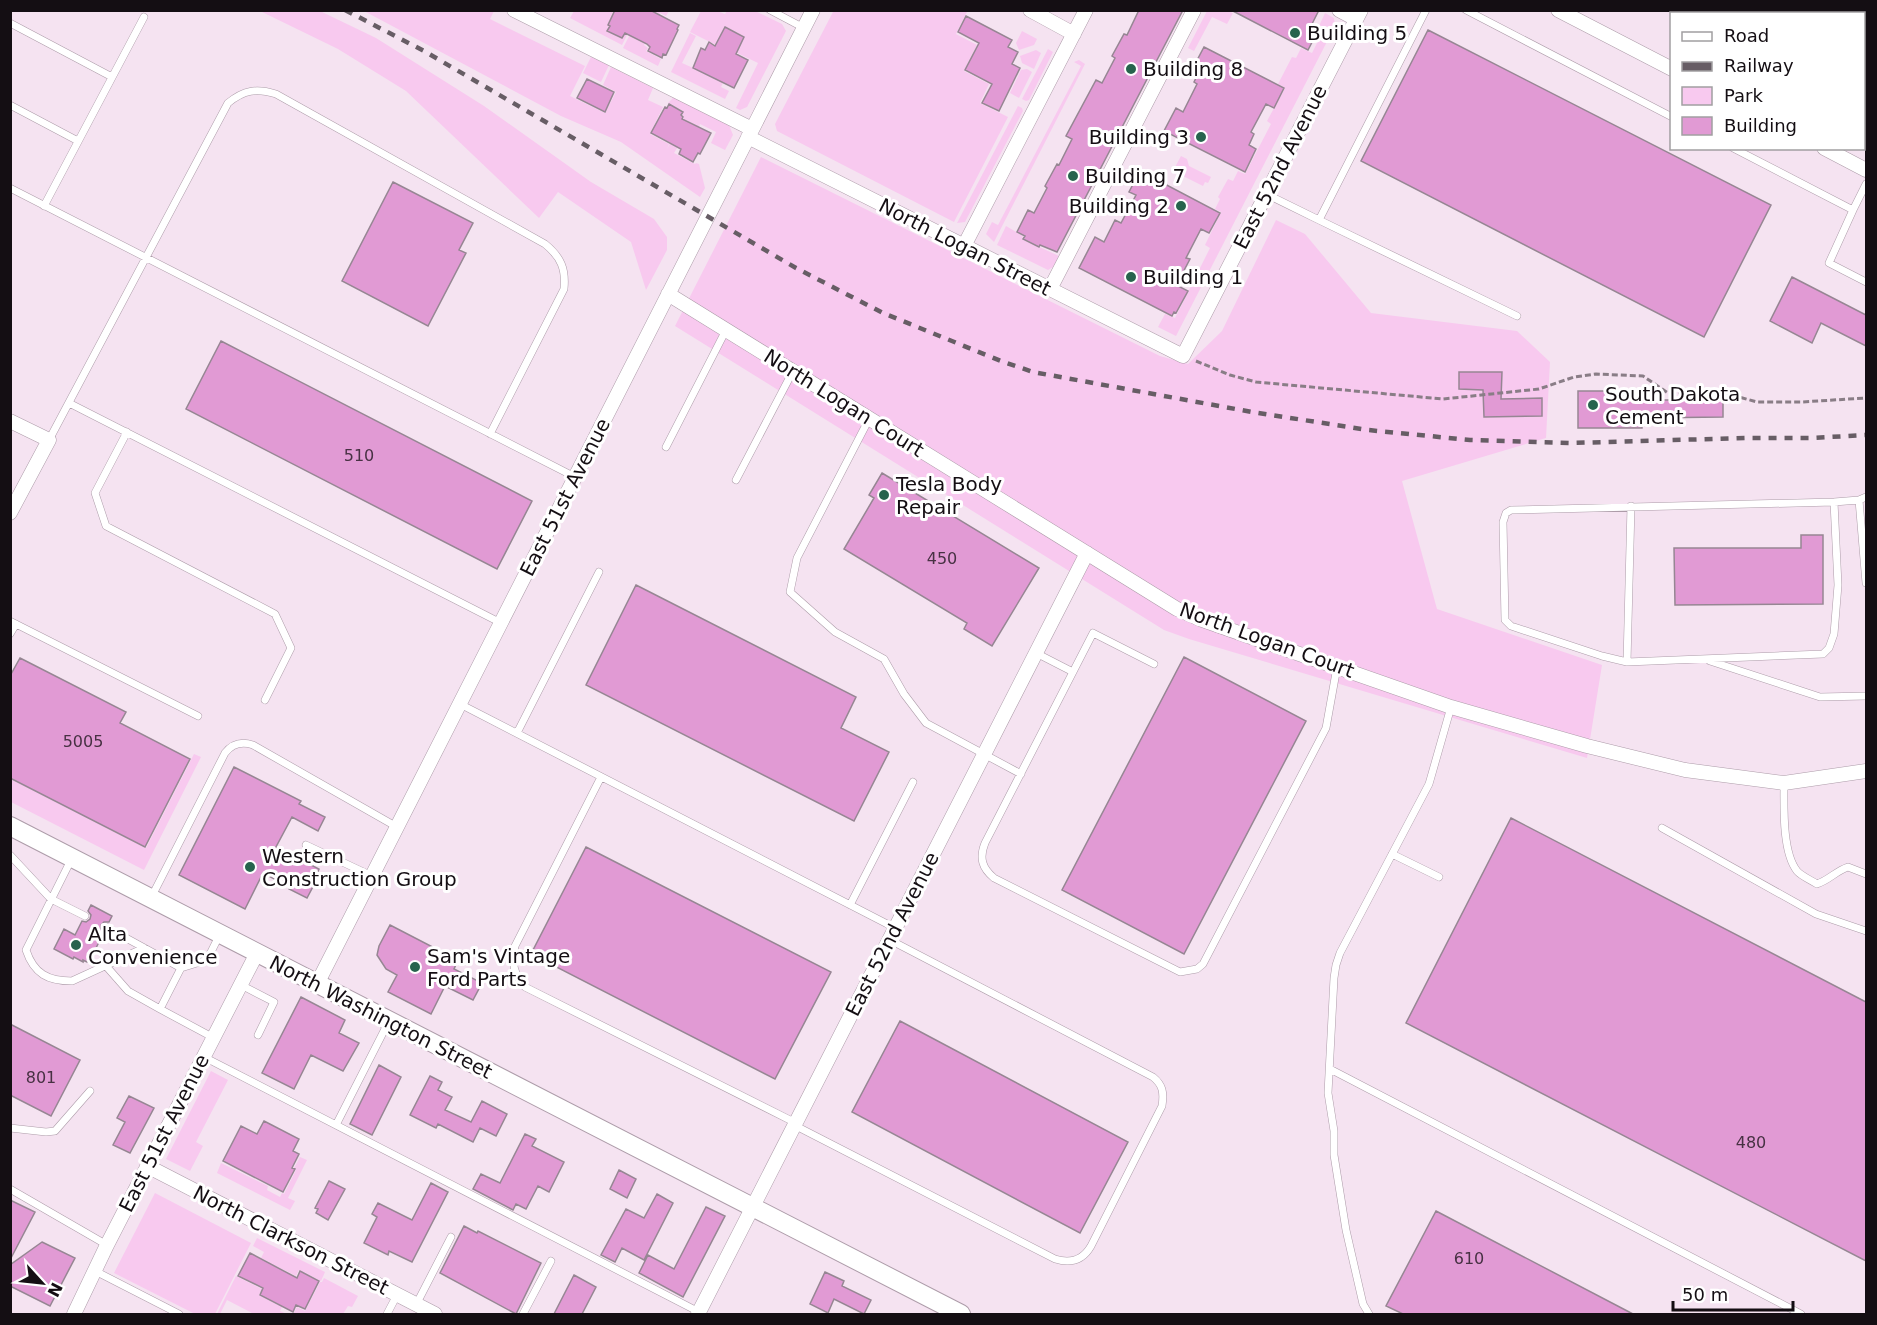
<svg xmlns="http://www.w3.org/2000/svg" width="1877" height="1325" font-family="'DejaVu Sans',sans-serif">
<style>
.green{fill:#f8c9ef}
.building{fill:#e19ad4;stroke:#968693;stroke-width:1.5}
.lines{fill:none;stroke-linecap:round;stroke-linejoin:round}
.service-casing{stroke:#ad9ca9;stroke-width:8}
.minor-casing{stroke:#ad9ca9;stroke-width:15}
.secondary-casing{stroke:#ad9ca9;stroke-width:20}
.path{stroke:#897d86;stroke-width:3;stroke-dasharray:6 3;stroke-linecap:butt}
.service{stroke:#fff;stroke-width:7}
.minor{stroke:#fff;stroke-width:14}
.secondary{stroke:#fff;stroke-width:18}
.rail{stroke:#675d65;stroke-width:4.5;stroke-dasharray:8 8;stroke-linecap:butt}
.poi-dot{fill:#27634d;stroke:#fff;stroke-width:2}
.labels{text-anchor:middle;dominant-baseline:central;stroke-width:6;stroke-linejoin:round;paint-order:stroke}
.number-label{font-size:16px;fill:#473143}
.poi-label{font-size:20px;fill:#140e13;stroke:#fff;text-anchor:start}
.street-label{font-size:20px;fill:#140e13;stroke:#fff}
</style>
<rect width="100%" height="100%" fill="#f5e3f1"/>
<path class="green" d="M834,10H963L967,12L956,34L977,45L964,71L989,84L980,103L1008,117L954,222L777,131L775,124Z
M260,11H320L376,38L484,106L591,182L654,219L667,237V250L646,290L631,242L558,192L539,218L406,91L338,49Z
M364,11H494L490,19L585,66L570,96L605,113L616,92L603,85L611,67L653,88L648,100L663,107L650,134L669,144L667,149L684,117L682,115L683,111L668,103L674,97L729,125L733,135L725,150L711,143L716,132L700,124L699,127L693,124L684,141L682,140L674,153L695,164L696,163L699,164L705,188L700,197L621,142L561,116Z
M574,11H639L622,45L570,18Z
M642,11H669L666,16L660,13L644,45L648,48L646,51L661,59L658,66L623,48Z
M701,11H717L725,14L727,11H755L782,24L786,31L747,107L740,110L736,108L758,63L731,50L716,79L723,83L721,87L729,91L725,99L671,72L690,33L696,36L682,63L709,75L720,47L690,32Z
M1207,11H1228L1233,13L1227,24L1212,17L1194,51L1188,48Z
M1325,13L1334,18L1335,26L1176,336L1158,327L1165,314L1175,318L1210,248L1205,245L1221,212L1215,209L1220,199L1218,197L1228,179L1233,181L1238,171L1245,174L1271,124L1267,121L1285,88L1278,84L1292,57L1296,58L1301,48L1312,53L1317,43L1314,41L1321,27L1319,26Z
M1022,31L1037,39L1034,45L1019,50L1016,43Z
M1048,49L1053,52L1029,100L1026,101L1022,99Z
M1036,50L1041,53L1034,69L1022,63L1020,56Z
M591,57L609,65L601,82L583,73Z
M1079,60L1085,64L994,242L986,234L992,222L998,225L1081,66L1074,62Z
M1027,69L1032,72L1019,98L1010,93L1021,70Z
M1018,106L1022,108L1023,111L965,222L957,223Z
M1181,156L1187,159L1189,166L1211,177L1208,183L1205,182L1203,186L1173,171Z
M761,157L1160,356L1188,364L1222,331L1276,220L1305,234L1371,313L1517,331L1550,362L1546,438L1402,481L1437,609L1602,665L1587,758L1189,639L1164,630L675,326Z
M1006,226L1023,236L1022,239L1059,256L1053,267L1048,270L997,245Z
M194,754L201,757L144,870L11,802V779L146,848Z
M211,1071L228,1080L196,1142L203,1146L190,1171L166,1159Z
M300,1157L307,1160L288,1198L295,1201L290,1210L217,1173L221,1163L268,1186L267,1190L280,1197L282,1193L284,1194L296,1170L294,1168Z
M155,1193L251,1243L215,1314H195L114,1273Z
M257,1238L325,1272L321,1281L299,1270L296,1276L274,1265L262,1288L257,1285L269,1262L261,1258L264,1252L253,1246Z
M236,1276L262,1289L259,1295L278,1305L279,1303L283,1305L280,1311L287,1314H252V1313L227,1300L220,1314H217Z
M324,1278L358,1296L352,1307L348,1306L343,1314H293L297,1307L305,1311L320,1282H322Z"/>
<path class="building" d="M615,10H650L679,25L677,29L678,30L666,55L663,54L662,58L648,51L650,47L647,44L625,33L622,38L607,31L610,26L608,25Z
M1139,10H1183L1057,252L1040,245L1039,247L1023,239L1025,236L1017,232L1028,210L1034,213L1047,188L1045,186L1057,164L1059,165L1072,139L1066,136L1096,80L1102,83L1115,58L1112,56L1124,34L1127,35Z
M1231,10H1319L1312,24L1320,27L1308,50Z
M966,16L1012,40L1008,47L1018,52L1012,64L1020,68L999,111L982,103L992,84L965,70L979,43L958,32Z
M725,27L744,37L736,54L748,60L734,88L693,68L701,48L705,50L709,42L715,46Z
M1428,30L1771,205L1704,337L1361,161Z
M1204,47L1284,88L1274,108L1266,104L1251,132L1254,134L1249,145L1256,149L1245,172L1164,131L1176,108L1183,112L1197,84L1194,82L1200,70L1194,66Z
M587,79L614,92L605,112L577,98Z
M669,104L683,112L681,115L683,117L682,119L711,133L700,154L698,153L693,162L679,154L681,149L651,133L665,107L667,108Z
M1140,171L1220,213L1209,233L1201,229L1186,258L1190,259L1179,280L1181,281L1178,286L1188,291L1176,313L1174,312L1172,316L1079,268L1095,237L1104,242L1115,220L1121,223L1136,195L1129,192Z
M393,182L473,223L459,250L466,253L428,326L342,281Z
M1792,277L1866,315V346L1821,323L1812,343L1770,321Z
M221,341L532,501L497,569L186,409Z
M1459,372H1502L1501,399L1542,398V416L1484,417L1483,390L1459,389Z
M1578,391H1642V400H1723V417L1642,418V428H1578Z
M882,473L1039,568L992,646L964,629L967,623L844,549L874,498L869,495Z
M1801,535H1823V604L1675,605L1674,548H1801Z
M636,585L856,697L841,728L889,752L854,821L586,685Z
M1184,657L1306,721L1184,954L1062,890Z
M20,658L126,712L120,723L190,759L145,847L10,778V676Z
M234,767L301,801L299,804L325,817L318,831L292,817L276,847L319,869L315,878L317,879L307,898L289,889L290,887L263,873L245,909L179,875Z
M1511,818L1866,1002V1261L1406,1023Z
M586,847L831,972L775,1079L531,954Z
M91,905L112,916L109,922H104L101,925V929L104,932L92,956L91,955L87,962L83,960V962L74,957L73,959L54,949L64,929L75,935L82,921L86,922L90,919L91,915L88,911Z
M390,925L444,953L445,951L459,958L454,969L482,983L473,1000L445,986L431,1014L388,992L397,975L386,969L377,955L379,946Z
M301,997L345,1020L339,1033L359,1043L343,1071L311,1055L294,1089L262,1073Z
M900,1021L1128,1142L1080,1233L852,1112Z
M10,1024L80,1060L51,1116L10,1095Z
M379,1065L401,1077L372,1135L350,1124Z
M430,1076L442,1082L438,1090L452,1097L445,1110L471,1122L482,1101L507,1114L496,1136L480,1128L473,1142L438,1124L436,1128L410,1115Z
M129,1096L154,1108L130,1153L113,1145L125,1122L117,1118Z
M264,1121L299,1139L293,1151L299,1154L292,1168L295,1169L283,1192L223,1161L241,1126L257,1134Z
M525,1134L536,1139L532,1146L564,1162L549,1192L538,1186L526,1209L516,1204L513,1210L473,1189L481,1174L500,1183Z
M619,1170L636,1179L627,1198L610,1189Z
M329,1181L345,1189L328,1220L316,1213L318,1209L315,1208Z
M431,1183L448,1192L412,1262L389,1251L388,1255L364,1243L377,1217L372,1214L378,1203L412,1220Z
M657,1194L673,1203L644,1260L622,1248L615,1262L601,1255L626,1209L644,1218Z
M10,1200L35,1212L10,1260Z
M706,1207L725,1216L683,1297L639,1273L648,1255L674,1269Z
M1436,1211L1633,1314H1403L1386,1306Z
M464,1226L477,1233L478,1231L541,1263L516,1314L440,1273Z
M42,1242L75,1258L50,1306L10,1286V1265Z
M250,1253L297,1278L300,1271L319,1281L305,1309L296,1305L293,1312L260,1295L263,1288L238,1276Z
M825,1272L844,1281L842,1286L871,1300L864,1314L834,1299L828,1313L810,1304Z
M574,1275L596,1287L582,1314H554Z"/>
<g class="lines">
<defs>
<path id="service" d="M770,10L804,28
M1466,10L1672,117
M1824,10L1830,14
M10,23L112,77
M1864,31L1866,32
M10,105L78,141
M1733,148L1853,210L1866,184
M10,188L575,477
M1266,194L1319,220L1426,10
M44,206L144,17
M1853,210L1829,263L1866,282
M1319,220L1517,316
M69,403L501,623
M869,419L797,558L790,592L835,632L884,659L904,694L926,723L1021,774
M127,432L95,493L106,526L275,614L291,648L265,700
M49,440L228,103C244,90 256,88 276,94L545,244C561,257 566,269 564,289L490,434
M666,447L726,330
M736,480L793,371
M1859,500L1866,583
M1834,502L1838,585L1834,634L1829,648L1823,654L1627,662L1602,656L1511,626L1505,620L1503,522L1506,513L1511,510L1834,502L1859,500L1866,497
M10,621L198,716
M10,634L16,624
M1036,653L1073,672
M1710,661L1820,697L1866,696
M1627,662L1631,506
M1154,664L1093,633L985,843C979,858 982,868 994,878L1180,972L1197,969L1203,964L1326,728L1337,667
M460,704L895,928
M517,733L599,572
M601,777L515,946C511,963 514,974 525,987L796,1123
M1784,783C1784,806 1782,852 1797,871C1801,876 1811,880 1817,884C1829,880 1836,871 1848,867L1866,874
M1662,828L1816,914L1866,931
M306,845L372,876
M1392,854L1439,877
M10,855L51,899L85,916
M71,860L26,950C34,974 48,981 72,981L144,948
M152,896L225,753C232,744 241,741 253,745L397,827
M850,905L913,782
M106,927L181,968L207,960L220,934
M106,966L128,991L160,1009
M181,968L160,1009L214,1038
M241,985L274,1002L258,1035
M204,1057L699,1312
M1330,1069L1801,1314
M336,1125L389,1021
M794,1125L1055,1259C1071,1264 1083,1260 1091,1246L1162,1106C1164,1093 1163,1085 1153,1077L890,940
M10,1128L46,1132L55,1131L90,1091
M10,1189L107,1245
M95,1271L179,1314
M416,1305L451,1237
M387,1314L397,1295
M523,1314L551,1261
M1369,1314L1363,1304L1346,1230L1334,1155V1131L1328,1093L1334,978L1336,965L1340,953L1429,784L1451,707"/>
<path id="minor" d="M514,10L752,129
M1030,10L1074,34
M1339,10L1356,19
M1558,10L1672,69
M1864,83L1866,77
M748,137L1183,356L1361,10
M1824,148L1866,170
M964,246L1086,10
M1050,289L1194,10
M668,294L1177,609L1202,620L1451,707L1587,746L1685,770L1784,783L1866,771
M10,421L49,440L10,513
M317,984L813,10
M147,1166L435,1314
M74,1314L107,1245L257,953
M698,1314L1087,553"/>
<path id="secondary" d="M10,826L961,1314"/>
</defs>
<use href="#service" class="service-casing"/>
<use href="#minor" class="minor-casing"/>
<use href="#secondary" class="secondary-casing"/>
<path class="path" d="M1196,361L1230,375L1256,382L1443,399L1539,389L1574,377L1596,374L1643,376L1668,393L1721,392L1757,402H1802L1866,398"/>
<use href="#service" class="service"/>
<use href="#minor" class="minor"/>
<use href="#secondary" class="secondary"/>
<path class="rail" d="M345,10L424,51L796,268L883,313L1001,361L1033,372L1252,412L1368,430L1470,440L1571,443L1745,438H1811L1866,435"/>
</g>
<g class="poi-dot">
<circle cx="1295" cy="33" r="6"/>
<circle cx="1131" cy="69" r="6"/>
<circle cx="1201" cy="137" r="6"/>
<circle cx="1073" cy="176" r="6"/>
<circle cx="1181" cy="206" r="6"/>
<circle cx="1131" cy="277" r="6"/>
<circle cx="1593" cy="405" r="6"/>
<circle cx="884" cy="495" r="6"/>
<circle cx="250" cy="867" r="6"/>
<circle cx="76" cy="945" r="6"/>
<circle cx="415" cy="967" r="6"/>
</g>
<g class="labels">
<g class="number-label">
<text x="359" y="455">510</text>
<text x="942" y="558">450</text>
<text x="83" y="741">5005</text>
<text x="41" y="1077">801</text>
<text x="1751" y="1142">480</text>
<text x="1469" y="1258">610</text>
</g>
<g class="poi-label">
<text x="1307" y="33">Building 5</text>
<text x="1143" y="69">Building 8</text>
<text x="1189" y="137" text-anchor="end">Building 3</text>
<text x="1085" y="176">Building 7</text>
<text x="1169" y="206" text-anchor="end">Building 2</text>
<text x="1143" y="277">Building 1</text>
<text x="1605" y="394">South Dakota<tspan x="1605" dy="23">Cement</tspan></text>
<text x="896" y="484">Tesla Body<tspan x="896" dy="23">Repair</tspan></text>
<text x="262" y="856">Western<tspan x="262" dy="23">Construction Group</tspan></text>
<text x="88" y="934">Alta<tspan x="88" dy="23">Convenience</tspan></text>
<text x="427" y="956">Sam's Vintage<tspan x="427" dy="23">Ford Parts</tspan></text>
</g>
<g class="street-label">
<text transform="translate(1280 167) rotate(-63)">East 52nd Avenue</text>
<text transform="translate(965 247) rotate(27)">North Logan Street</text>
<text transform="translate(844 403) rotate(32)">North Logan Court</text>
<text transform="translate(565 497) rotate(-63)">East 51st Avenue</text>
<text transform="translate(1267 640) rotate(20)">North Logan Court</text>
<text transform="translate(892 934) rotate(-63)">East 52nd Avenue</text>
<text transform="translate(381 1017) rotate(27)">North Washington Street</text>
<text transform="translate(164 1133) rotate(-63)">East 51st Avenue</text>
<text transform="translate(291 1240) rotate(27)">North Clarkson Street</text>
</g>
</g>
<rect width="1877" height="1325" fill="none" stroke="#140e13" stroke-width="24"/>
<rect x="1670" y="12" width="195" height="138" fill="#ffffff" stroke="#a19fa1" stroke-width="1.5"/>
<rect x="1682" y="32" width="30" height="9" fill="#ffffff" stroke="#a19fa1" stroke-width="1.5"/>
<text x="1724" y="42" font-size="18" fill="#140e13">Road</text>
<rect x="1682" y="62" width="30" height="9" fill="#675d65" stroke="#a19fa1" stroke-width="1.5"/>
<text x="1724" y="72" font-size="18" fill="#140e13">Railway</text>
<rect x="1682" y="87" width="30" height="18" fill="#f8c9ef" stroke="#a19fa1" stroke-width="1.5"/>
<text x="1724" y="102" font-size="18" fill="#140e13">Park</text>
<rect x="1682" y="117" width="30" height="18" fill="#e19ad4" stroke="#a19fa1" stroke-width="1.5"/>
<text x="1724" y="132" font-size="18" fill="#140e13">Building</text>
<g transform="translate(42 1283) rotate(117)" stroke="#ffffff" stroke-width="4.5" paint-order="stroke">
<path d="M0-4.5L10 22L0 15L-10 22Z" fill="#140e13"/>
<text y="-9" font-size="16" font-weight="bold" text-anchor="middle" fill="#140e13">N</text>
</g>
<path d="M1673 1301v9h120v-9" fill="none" stroke="#140e13" stroke-width="3"/>
<text x="1682" y="1301" font-size="18" fill="#140e13" stroke="#ffffff" stroke-width="4.5" paint-order="stroke">50 m</text>
</svg>
